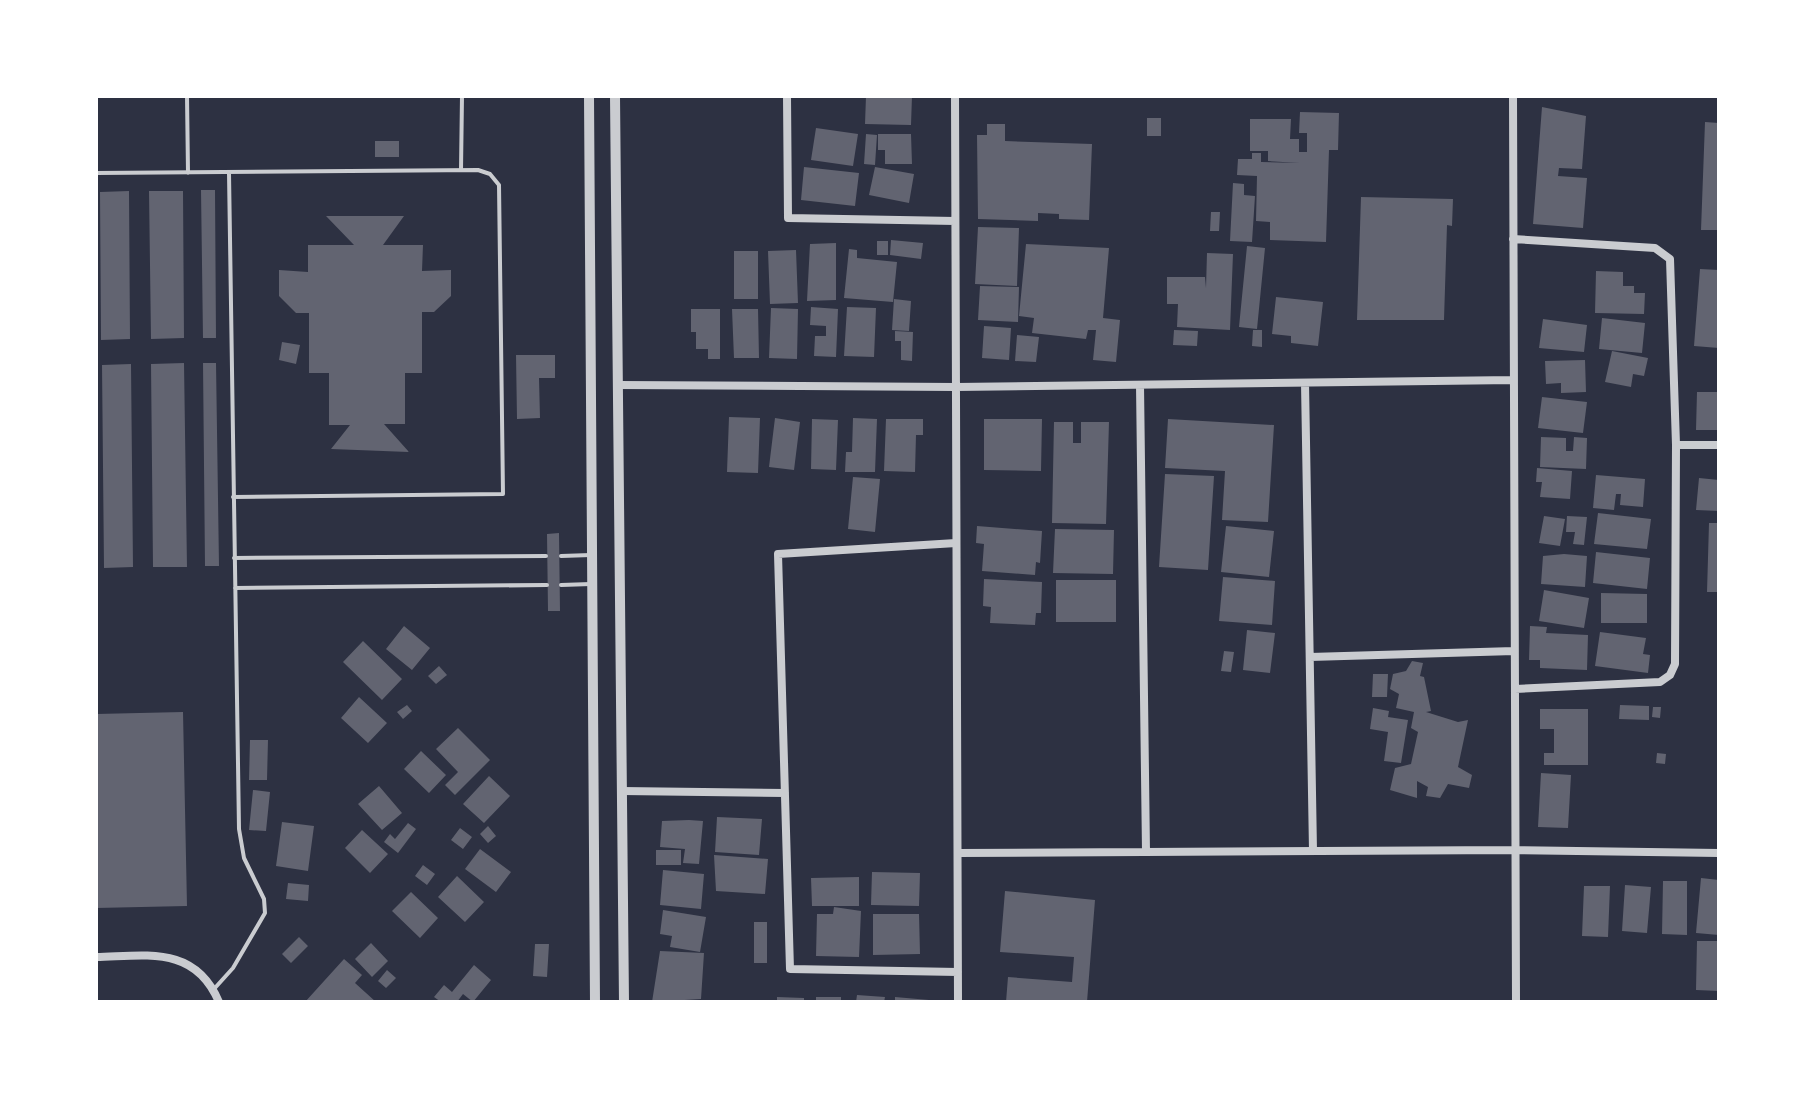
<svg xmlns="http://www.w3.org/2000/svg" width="1815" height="1098" font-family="Barlow,sans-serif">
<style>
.building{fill:#626471}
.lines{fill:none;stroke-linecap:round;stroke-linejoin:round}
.service{stroke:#caccd0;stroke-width:4}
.minor{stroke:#caccd0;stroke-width:8}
.tertiary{stroke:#caccd0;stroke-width:10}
</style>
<rect width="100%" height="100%" fill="#2d3142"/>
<path class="building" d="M866,96H912L911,125L865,124Z
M1542,107L1586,116L1582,169L1559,168L1558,176L1587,178L1583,228L1533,224Z
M1300,112L1339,113L1338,150H1329L1326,242L1270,240V222L1256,221L1257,176L1237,175L1238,159H1252V153H1261V162L1300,163L1268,161V151H1250V119H1291L1290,139H1299V152H1307V133H1299Z
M1147,118H1161V136H1147Z
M1705,122L1719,123V230H1701Z
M987,124H1005V141L1092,144L1089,220L1059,219V214L1038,213V221L978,219L977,135H987Z
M816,128L858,134L853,166L811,160Z
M866,134L877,135L875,165L864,164Z
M878,134H911L912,164H885V150H878Z
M375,141H399V157H375Z
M804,167L859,173L855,206L801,200Z
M875,167L914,174L909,203L869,195Z
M1233,183L1244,184V195L1255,196L1252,242L1230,241Z
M201,190H215L216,338H203Z
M129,191L130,339L101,340L100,192Z
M149,191H183L184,338L151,339Z
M1361,197L1453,199L1452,226L1447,225L1444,320H1357Z
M1211,212H1220L1219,231H1210Z
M326,216H404L383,245H423L422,271L451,270V296L434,312H422V373H405V424H384L409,452L331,449L350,425H329V373H309V313H296L279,296V270L308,272V245H354Z
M978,227L1019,228L1017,286L975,284Z
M891,240L923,243L921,259L890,255Z
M877,241H888V255H877Z
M836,243V300L807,301L810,244Z
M1026,244L1109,248L1103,318L1120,320L1116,362L1093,360L1096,330H1088L1086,339L1032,333L1034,318L1019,316Z
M1247,246L1265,248L1257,329L1239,327Z
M849,249L857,250V258L897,262L893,302L844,298Z
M796,250L798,303L770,304L768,251Z
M734,251H758V299H734Z
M1207,253L1233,254L1230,330L1177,327L1178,304H1167V277H1205L1206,288Z
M1700,269L1719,270V348L1694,346Z
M1596,271L1623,272V286H1634V293H1645L1644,314L1595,313Z
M980,286L1019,287L1018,322L978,320Z
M1276,297L1323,302L1318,346L1291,343V336L1272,334Z
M894,299L911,301L909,331L892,330Z
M811,307L838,309L836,357L814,356L815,336H826V326L810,325Z
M847,307L876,308L874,357L844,356Z
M771,308L798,309L797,359L769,358Z
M691,309H720V359H708V349H696V332H691Z
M732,309H758L759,358H734Z
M1602,318L1645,323L1642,353L1599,349Z
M1543,319L1587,325L1584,352L1539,348Z
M984,326L1011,328L1009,360L982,358Z
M1174,330L1198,331L1197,346L1173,345Z
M1253,330H1262V347L1252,346Z
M895,331L913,332L912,361L901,360V341H895Z
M1017,335L1039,337L1036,362L1015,361Z
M282,342L300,345L296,364L279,360Z
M1612,351L1648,358L1644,376L1633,374L1631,387L1605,382Z
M516,355H555V378H539L540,418L517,419Z
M1585,360L1586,392L1561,393V383L1546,384L1545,361Z
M184,363L187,567H153L151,364Z
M203,363H216L219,566H205Z
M131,364L133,567L104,568L102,365Z
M1697,392H1719V430H1696Z
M1542,397L1587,402L1583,433L1538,428Z
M729,417L760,418L758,473L727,472Z
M775,418L800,422L794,470L769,467Z
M853,418L877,419L875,472H845L846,452H852Z
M812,419L838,420L836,470L811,469Z
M886,419H923V435H916L915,472L884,471Z
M984,419H1042L1041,471L984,470Z
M1168,419L1274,425L1268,522L1222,520L1225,471L1165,468Z
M1054,422H1073V443H1081V422H1109L1106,524L1052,523Z
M1541,437L1566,438V451H1573L1574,437L1587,438L1586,469L1540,467Z
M1537,468L1572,471L1570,499L1540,497L1542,482H1536Z
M1165,474L1214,476L1208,570L1159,567Z
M1596,475L1645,479L1643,507L1620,505L1621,494H1616L1614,510L1593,508Z
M853,477L880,479L875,532L848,529Z
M1699,478L1719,480V511L1696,510Z
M1598,513L1651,519L1647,549L1594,544Z
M1544,516L1565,519L1560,546L1539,543Z
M1567,516L1587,517L1584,545L1573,544L1575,532H1566Z
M1709,523H1719V592H1707Z
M977,526L1042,531L1040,563L1036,562L1035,575L982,571L984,544L976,543Z
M1226,526L1274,531L1269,577L1221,572Z
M1055,529L1114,530L1113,574L1053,573Z
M559,533L560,611H548L547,534Z
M1596,552L1650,558L1647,589L1593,583Z
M1564,554L1587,556L1585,587L1541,584L1543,556Z
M1223,577L1275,581L1272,625L1219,621Z
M984,579L1042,582L1041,613H1036L1035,625L990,623L991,607L983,606Z
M1056,580H1116V622H1056Z
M1544,590L1589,598L1584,628L1539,621Z
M1601,593L1647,594V623H1601Z
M404,626L430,648L412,670L386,649Z
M1530,626L1547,627L1546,633L1588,635L1587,670L1540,668V660H1529Z
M1247,630L1275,633L1270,673L1243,670Z
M1600,632L1646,638L1643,654L1650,655L1648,673L1595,666Z
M363,641L402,679L382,700L343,662Z
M1224,651L1234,652L1231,672L1221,671Z
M1412,661L1423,663L1420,676L1424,677L1431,711L1426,712L1458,722L1468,720L1458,767L1472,775L1469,788L1448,784L1440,798L1426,796L1428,787L1417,781V798L1390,790L1395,768L1411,764L1418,732L1411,728L1414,712L1396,708L1399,694L1390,689L1393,674L1406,671Z
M439,666L447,675L436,684L428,676Z
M1373,674H1388L1387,697H1372Z
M359,697L387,723L368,743L341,718Z
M407,705L412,711L403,719L397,712Z
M1620,705L1649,706V720L1619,719Z
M1653,707H1661L1660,718L1652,717Z
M1373,708L1389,711L1388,717L1408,720L1401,763L1384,761L1388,732L1370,729Z
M1540,709H1588V765H1544V753H1554V729H1540Z
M183,712L187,906L96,908V714Z
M458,728L490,760L455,795L445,785L458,772L436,749Z
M250,740H268L267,780H249Z
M421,751L446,775L429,793L404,769Z
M1657,753L1666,754L1665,764L1656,763Z
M1541,773L1571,775L1568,828L1538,827Z
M489,776L510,796L484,823L463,804Z
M379,786L402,813L382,830L358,804Z
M253,790L270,792L266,831L249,830Z
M717,817L762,819L759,855L715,852Z
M689,820L703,821L699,864L683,863L685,849L660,847L662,821Z
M282,822L314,826L308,871L276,866Z
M408,823L416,829L398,853L384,842L390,834L395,839Z
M488,826L496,836L488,843L480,834Z
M460,828L472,837L463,849L451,840Z
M362,830L388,854L370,873L345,848Z
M480,849L511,872L496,892L465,869Z
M656,850H681V865H656Z
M714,855L768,859L765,894L716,891Z
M423,865L435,874L427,885L415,876Z
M663,870L704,874L701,909L660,905Z
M872,872L920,873L919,906L871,905Z
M457,876L484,902L465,922L438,897Z
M859,877V906H812L811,878Z
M1701,878L1719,880V935L1696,933Z
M1663,881H1687V935L1662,934Z
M288,883L309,885L308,901L286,899Z
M1625,885L1651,887L1647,933L1622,931Z
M1584,886H1610L1608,937L1582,936Z
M1005,891L1095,900L1087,1002H1006L1008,977L1072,982L1074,957L1000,952Z
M411,892L438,918L420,938L392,911Z
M834,907L861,911L859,957L816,956L817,914H833Z
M663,910L706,917L700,952L670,947L672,936L660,934Z
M873,914H919L920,954L873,955Z
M754,922H767V963H754Z
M299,937L308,946L291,963L282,954Z
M1697,941H1719V991L1696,990Z
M371,943L388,961L372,977L355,959Z
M535,944H549L547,977L533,976Z
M660,951L704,953L701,999L652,1002Z
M344,959L362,975L355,983L376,1002H305Z
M474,965L491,980L473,1002L463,994L457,1002H441L434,997L444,985L452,992Z
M387,970L396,978L386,988L378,981Z
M857,995L885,997L884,1002H856Z
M777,997L804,998V1002H777Z
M816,997H841V1002H816Z
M895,997L929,1000V1002H895Z"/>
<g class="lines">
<path class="service" d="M187,96L188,173
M461,170L462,96
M96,173L478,170L490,174L499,185L503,494L233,497
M561,556L591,555
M234,558L546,556
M561,585L591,584
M235,588L547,585
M214,989L233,968L265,913L264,899L244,858L239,829L229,173"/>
<path class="minor" d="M787,96L788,218L955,221
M955,96L958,1002
M1513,96L1516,1002
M1513,239L1655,248L1670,259L1676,445L1675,664L1670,675L1660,682L1515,689
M1305,383L1313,851
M618,385L956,387L1514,380
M1140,385L1146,852
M1676,445H1719
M956,543L778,554L790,969L958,972
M1310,657L1514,651
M622,791L785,793
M958,853L1515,850L1719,853
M96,957C147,956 195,945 219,1002"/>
<path class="tertiary" d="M589,96L595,1002
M615,96L624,1002"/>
</g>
<rect width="1815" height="1098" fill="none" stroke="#ffffff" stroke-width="196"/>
</svg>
